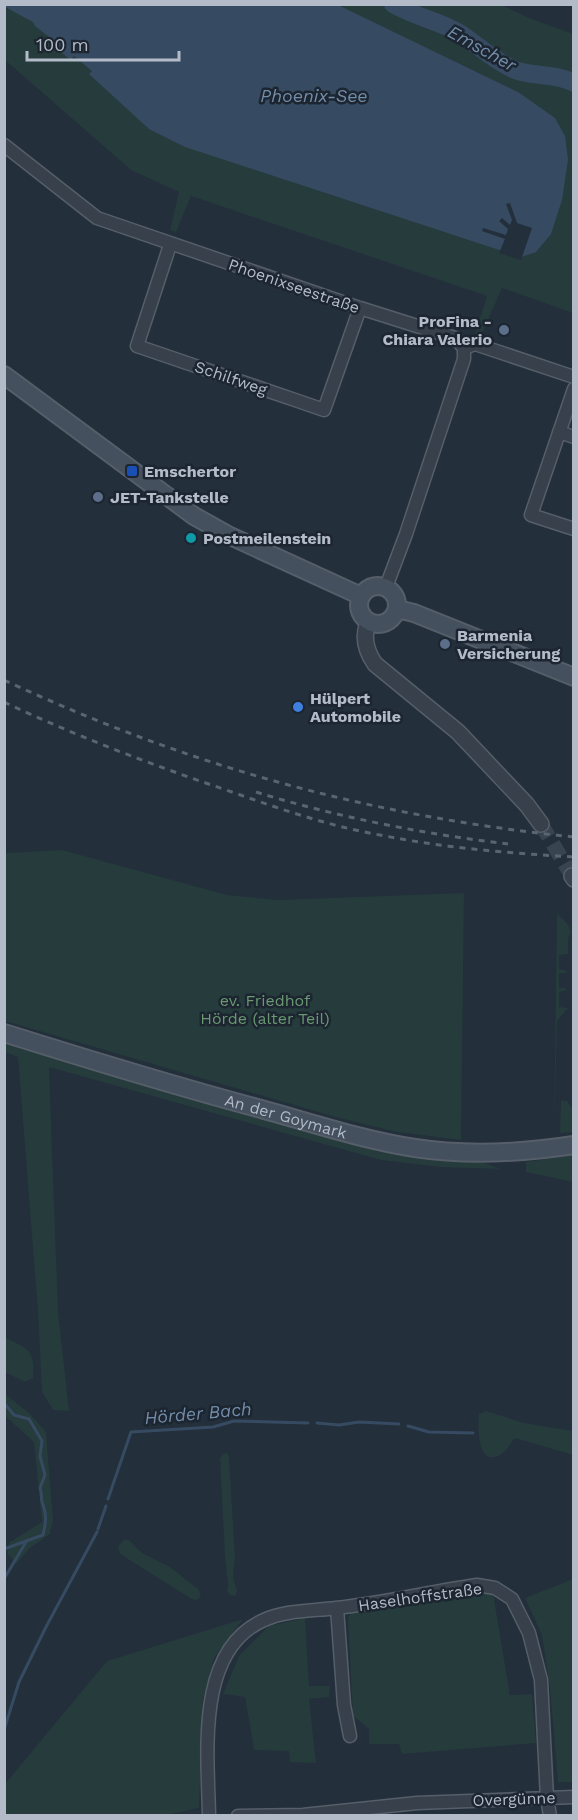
<svg xmlns="http://www.w3.org/2000/svg" width="578" height="1820" font-family="'Work Sans',sans-serif">
<style>
.green{fill:#253b3c}
.water{fill:#364b62}
.pier{fill:#232f3b}
.lines{fill:none;stroke-linecap:round;stroke-linejoin:round}
.stream{stroke:#364b62;stroke-width:3}
.river{stroke:#364b62;stroke-width:18}
.tertiary-tunnel{stroke:#384450;stroke-width:15;stroke-dasharray:15 8;stroke-linecap:butt}
.minor-casing{stroke:#555e69;stroke-width:15}
.tertiary-casing{stroke:#555e69;stroke-width:18}
.secondary-casing{stroke:#555e69;stroke-width:20}
.minor{stroke:#37404b;stroke-width:12}
.tertiary{stroke:#37404b;stroke-width:15}
.secondary{stroke:#45505e;stroke-width:16}
.rail{stroke:#596572;stroke-width:3;stroke-dasharray:6 6;stroke-linecap:butt}
.service-dot{fill:#5c6f8a;stroke:#1c2530;stroke-width:2}
.transit-dot{fill:#1a4fb4;stroke:#1c2530;stroke-width:2}
.culture-dot{fill:#0f9aa8;stroke:#1c2530;stroke-width:2}
.shop-dot{fill:#3f7fe0;stroke:#1c2530;stroke-width:2}
.labels{text-anchor:middle;dominant-baseline:central;stroke-width:5;stroke-linejoin:round;paint-order:stroke}
.street-label{font-size:16px;fill:#b2bbc7;stroke:#1c2530}
.poi-label{font-size:16px;font-weight:bold;fill:#b2bbc7;stroke:#1c2530;text-anchor:start}
.park-label{font-size:16px;fill:#699872;stroke:#1c2530}
.water-label{font-size:18px;font-style:italic;fill:#728daa;stroke:#1c2530}
</style>
<rect width="100%" height="100%" fill="#232f3b"/>
<path class="green" d="M5,4L502,5L529,18L573,34V313L502,288L481,336L475,334L487,296L191,196L176,232L170,230L179,192L131,170L5,60Z
M62,850L227,895L278,900L464,893L461,1140L397,1132L339,1118L5,1021V853Z
M557,914L567,923L571,931L568,939V954L559,955V969L567,971L566,973H559V988H565L567,990L559,992V1007L568,1008L557,1021L554,1136Z
M4,1042L376,1151L441,1160H471L485,1163L500,1169L440,1167L381,1160L49,1067L58,1311L69,1411L53,1410L42,1392L38,1312L18,1057L5,1052Z
M561,1101H567L573,1109V1132L560,1133Z
M573,1155V1182L526,1172V1162Z
M4,1337C29,1349 35,1349 33,1378L25,1382L5,1372Z
M4,1393L30,1414L46,1432L53,1520L50,1534L30,1548L16,1564L7,1553L10,1542L42,1522L34,1442L5,1416Z
M486,1411L524,1423L573,1431V1455L515,1438C511,1442 508,1449 503,1453C478,1471 477,1428 479,1414Z
M227,1453L229,1456L235,1557L233,1578L237,1590L236,1595L232,1596L227,1592L228,1584L225,1557L220,1458L223,1454Z
M124,1540H129L142,1553L170,1567L198,1589L201,1594L199,1599L195,1600L190,1598L120,1554L118,1546Z
M573,1579V1782H558L550,1688L542,1635L525,1598Z
M493,1593L510,1695L532,1694L536,1743L402,1754L399,1744H369V1729L353,1716L348,1617L353,1610Z
M305,1618L309,1686H330L329,1697L309,1699L316,1763L290,1762L289,1751L254,1750L245,1697L223,1694L239,1656L269,1626Z
M243,1619L214,1658L203,1699L199,1808L161,1816L5,1815V1784L107,1661Z"/>
<path class="water" d="M4,5H338L518,92L555,118L565,136L568,160L562,200L551,234L536,252L521,257L185,147L149,129L89,74L92,71L74,56L71,60L50,44L53,40L35,26L33,22L5,7Z"/>
<path class="pier" d="M510,203L517,223L532,228L521,260L499,253L505,239L482,231L483,228L506,235L508,229L499,221L502,218L510,225L512,220L506,204Z"/>
<g class="lines">
<path class="stream" d="M4,1403L14,1415L29,1419L42,1441L40,1456L45,1475L40,1488C42,1493 41,1497 42,1502C47,1515 46,1523 43,1535L4,1549
M317,1423L339,1425L359,1422L399,1424
M408,1426L429,1432L473,1433
M108,1499L131,1432L213,1427L234,1421L308,1423
M98,1529L106,1506
M4,1579L26,1542
M4,1730L19,1682L46,1627L97,1532"/>
<path class="river" d="M393,4C415,17 440,21 461,34C479,46 494,61 515,70C534,77 556,73 574,83"/>
<path class="tertiary-tunnel" d="M541,824L572,876"/>
<defs>
<path id="minor" d="M4,145L97,218L360,308L455,338L464,348V359L406,534L386,587
M170,245L137,346L298,401L324,410L360,308
M464,348L475,344L574,377
M574,389L531,515L574,529
M559,432L574,437
M337,1608L344,1705L350,1736
M209,1816C208,1754 195,1650 264,1620C286,1610 313,1611 336,1608C383,1603 430,1592 477,1585L495,1588L512,1599L529,1633L541,1680L547,1798L550,1816
M238,1816L303,1815L417,1803L574,1797"/>
<path id="tertiary" d="M368,623C362,638 366,651 375,664L458,732L527,805L541,824
M572,876L574,879"/>
<g id="secondary">
<path d="M4,375L194,516L228,535L361,596"/>
<circle cx="378" cy="605" r="19"/>
<path d="M397,609L414,613L574,677"/>
<path id="s1" d="M4,1033C90,1060 175,1086 261,1109C312,1123 363,1140 415,1148C467,1156 522,1153 574,1145"/>
</g>
</defs>
<use href="#minor" class="minor-casing"/>
<use href="#tertiary" class="tertiary-casing"/>
<use href="#secondary" class="secondary-casing"/>
<use href="#minor" class="minor"/>
<use href="#tertiary" class="tertiary"/>
<use href="#secondary" class="secondary"/>
<path class="rail" d="M4,680C191,767 369,816 574,837
M4,702C78,737 155,766 232,792C280,809 329,826 380,835C444,848 508,853 574,857
M256,792C337,817 423,834 508,844"/>
</g>
<g class="service-dot">
<circle cx="504" cy="330" r="6"/>
<circle cx="98" cy="497" r="6"/>
<circle cx="445" cy="644" r="6"/>
</g>
<rect class="transit-dot" x="126" y="465" width="12" height="12" rx="3"/>
<circle class="culture-dot" cx="191" cy="538" r="6"/>
<circle class="shop-dot" cx="298" cy="707" r="6"/>
<g class="labels">
<g class="street-label">
<text transform="translate(294 286) rotate(19)">Phoenixseestraße</text>
<text transform="translate(231 378) rotate(19)">Schilfweg</text>
<text stroke="none"><textPath href="#s1" startOffset="294">An der Goymark</textPath></text>
<text transform="translate(420 1597) rotate(-8)">Haselhoffstraße</text>
<text transform="translate(514 1799) rotate(-2)">Overgünne</text>
</g>
<g class="poi-label">
<text x="492" y="321" text-anchor="end">ProFina -<tspan x="492" dy="18">Chiara Valerio</tspan></text>
<text x="144" y="471">Emschertor</text>
<text x="110" y="497">JET-Tankstelle</text>
<text x="203" y="538">Postmeilenstein</text>
<text x="457" y="635">Barmenia<tspan x="457" dy="18">Versicherung</tspan></text>
<text x="310" y="698">Hülpert<tspan x="310" dy="18">Automobile</tspan></text>
</g>
<g class="park-label">
<text x="265" y="1000">ev. Friedhof<tspan x="265" dy="18">Hörde (alter Teil)</tspan></text>
</g>
<g class="water-label">
<text transform="translate(482 48) rotate(29)">Emscher</text>
<text x="314" y="95">Phoenix-See</text>
<text transform="translate(198 1413) rotate(-5)">Hörder Bach</text>
</g>
</g>
<rect width="578" height="1820" fill="none" stroke="#b2bbc7" stroke-width="12"/>
<path d="M27 51v9h152v-9" fill="none" stroke="#b2bbc7" stroke-width="3"/>
<text x="36" y="51" font-size="18" fill="#b2bbc7" stroke="#1c2530" stroke-width="4.5" paint-order="stroke">100 m</text>
</svg>
